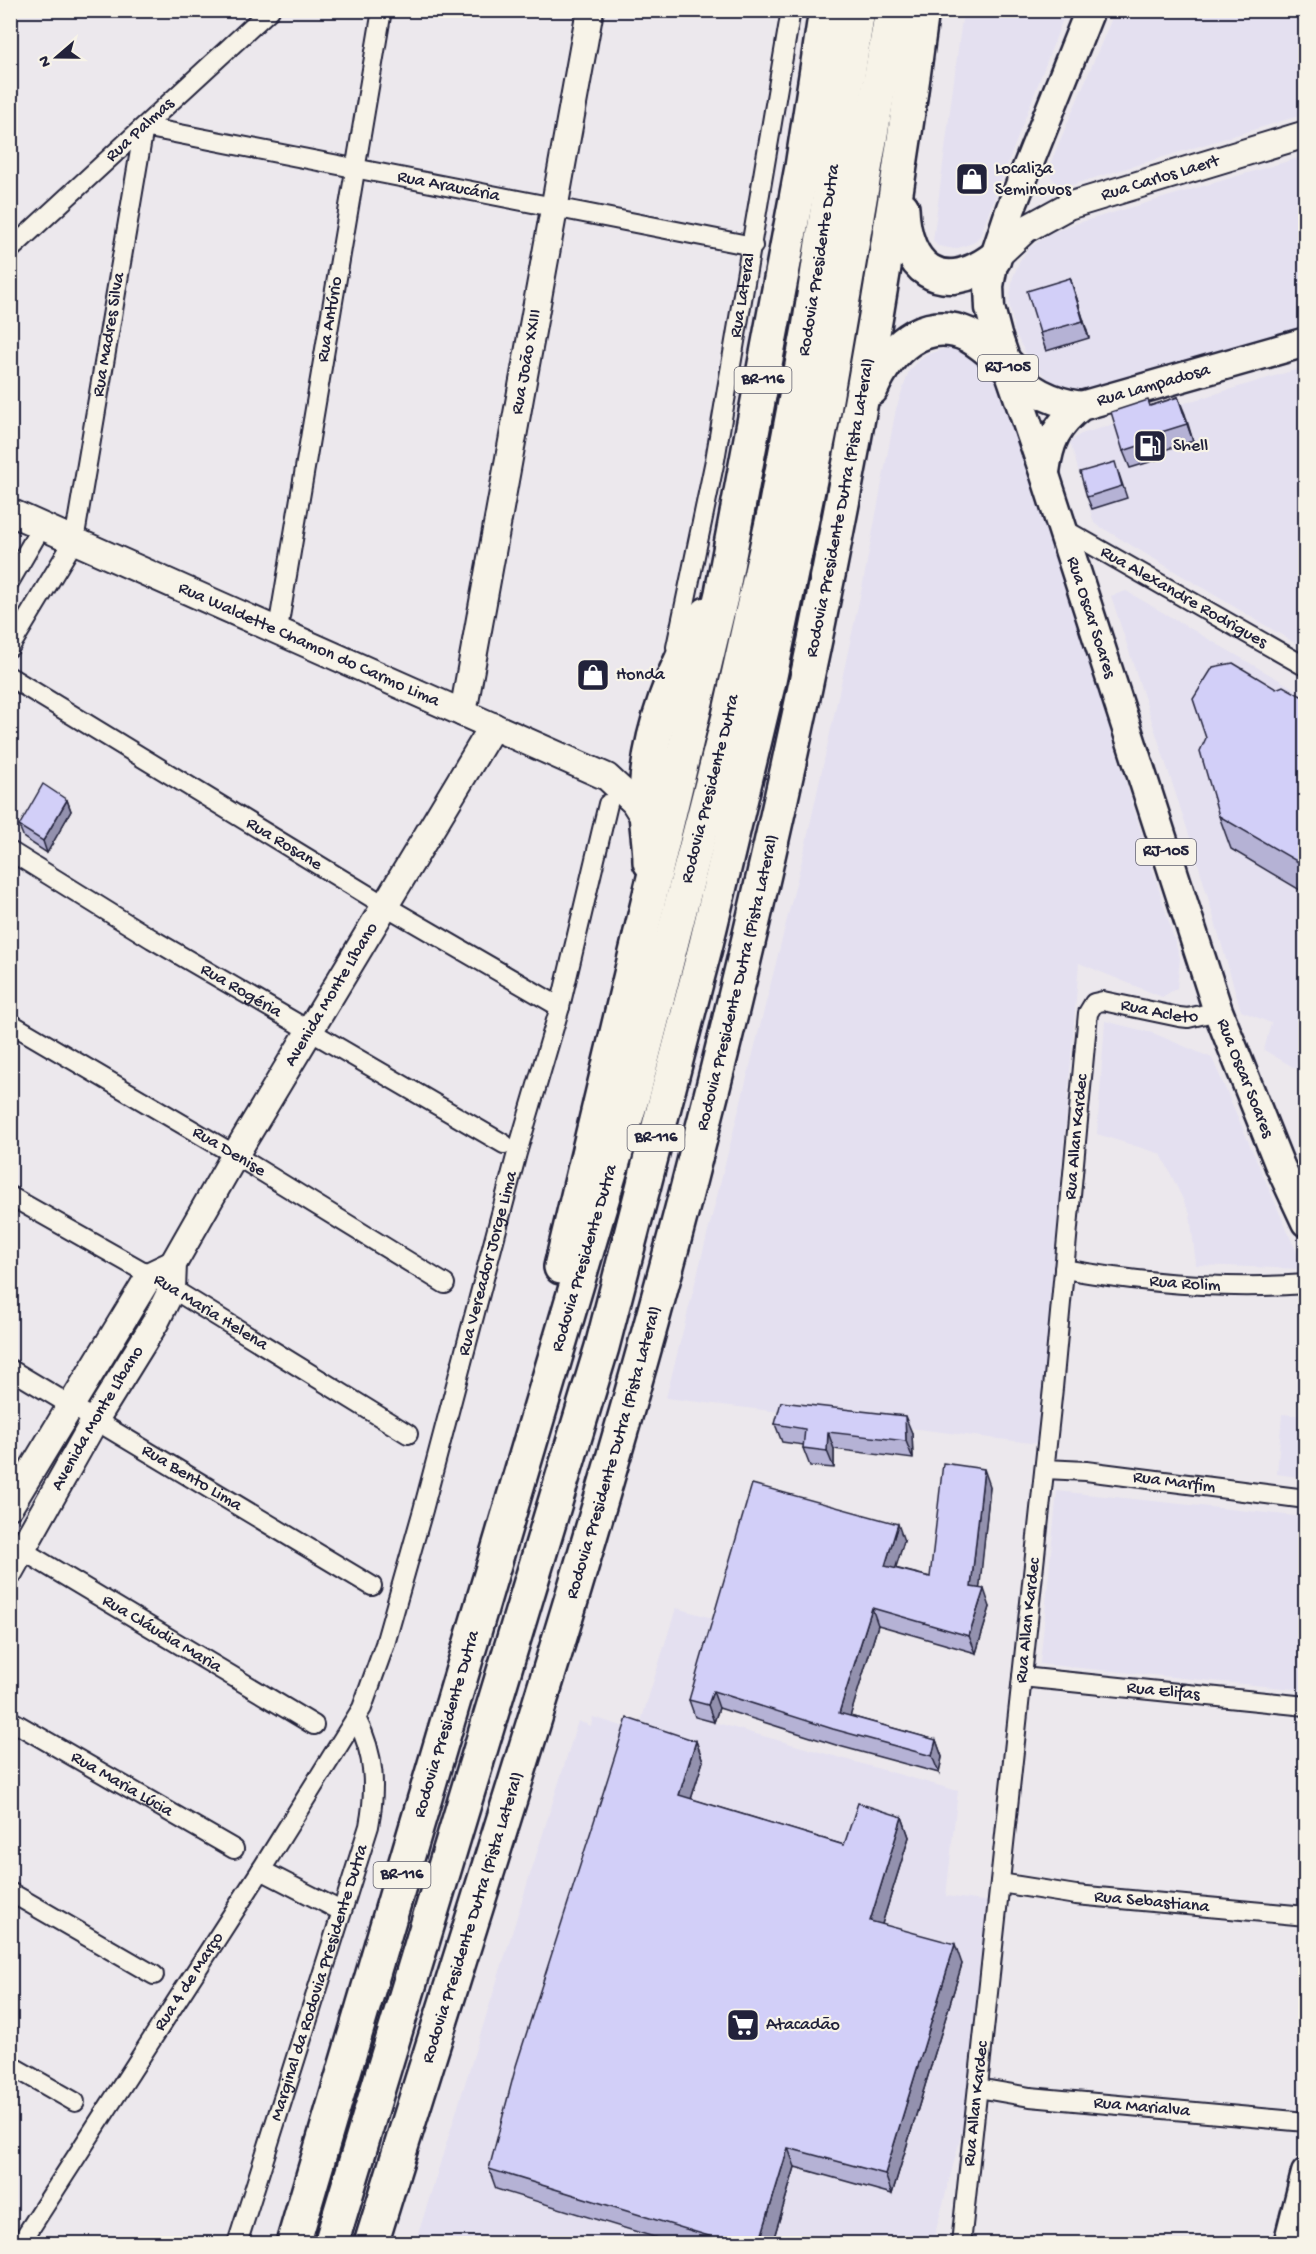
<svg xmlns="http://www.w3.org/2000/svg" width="1316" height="2254" font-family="'Gochi Hand',sans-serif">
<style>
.built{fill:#e4e0f0}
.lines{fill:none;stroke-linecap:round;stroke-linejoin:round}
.street-casing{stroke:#22223b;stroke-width:22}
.secondary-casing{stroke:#22223b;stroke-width:30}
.primary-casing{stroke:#22223b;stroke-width:33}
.highway-casing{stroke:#22223b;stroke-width:38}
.street{stroke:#f7f3e8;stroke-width:18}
.secondary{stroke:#f7f3e8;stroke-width:26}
.primary{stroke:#f7f3e8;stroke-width:28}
.highway{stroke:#f7f3e8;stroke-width:33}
.wall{fill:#b5b2d5;stroke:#22223b;stroke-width:1.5}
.shaded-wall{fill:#9391ae;stroke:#22223b;stroke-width:1.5}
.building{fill:#d2cff8;stroke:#22223b;stroke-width:1.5}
.labels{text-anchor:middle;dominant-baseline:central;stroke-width:4.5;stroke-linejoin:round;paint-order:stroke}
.shield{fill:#f7f3e8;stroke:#62616f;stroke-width:1.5}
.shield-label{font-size:16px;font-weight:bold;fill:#22223b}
.street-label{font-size:18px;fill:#22223b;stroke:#f7f3e8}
.poi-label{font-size:18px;fill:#22223b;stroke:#f7f3e8;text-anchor:start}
</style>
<rect width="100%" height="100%" fill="#ece8ed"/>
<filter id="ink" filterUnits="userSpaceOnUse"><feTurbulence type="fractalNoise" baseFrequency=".0167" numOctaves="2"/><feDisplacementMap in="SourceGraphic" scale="12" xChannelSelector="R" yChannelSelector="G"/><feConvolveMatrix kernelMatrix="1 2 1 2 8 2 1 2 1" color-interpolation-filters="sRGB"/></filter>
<g filter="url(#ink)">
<path class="built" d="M963,11H1066L980,236L973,243L955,249L938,246L933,241Z
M1115,11H1305V114L1071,185L1058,184L1051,177L1050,164Z
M1305,156V330L1099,390L1075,391L1051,382L1030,362L1015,333L1009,303L1013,277L1020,260L1029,248L1049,234L1068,226Z
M946,348L967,350L989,364L1007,395L1180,958L1177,988L1162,997L1079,963L1039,1444L666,1398L804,852L863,583L896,409L909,371L925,355Z
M1305,367V649L1094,523L1070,442L1081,434Z
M1126,591L1305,695V1074L1264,1050L1271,1023L1241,1011L1195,853L1111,596Z
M1105,1021L1153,1033L1212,1058L1304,1269L1196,1265L1190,1214L1161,1154L1097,1134Z
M1282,1414L1305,1416V1478L1277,1474Z
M1057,1491L1305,1517V1690L1040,1664Z
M676,1608L723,1621L696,1717L958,1791L946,1896L990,1902L973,2090L935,2234L931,2243L415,2244L578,1721L591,1726L593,1717L638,1731Z"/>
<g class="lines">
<defs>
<g id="street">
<path id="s1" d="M10,250L270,10"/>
<path id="s2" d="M1062,528L1306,667"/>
<path d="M10,581L42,526"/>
<path id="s3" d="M278,629L382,10"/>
<path id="s4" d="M10,647L74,541L144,127L753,246"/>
<path id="s5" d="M676,647L715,460L791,10"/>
<path id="s6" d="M10,677L384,905L560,1007"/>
<path id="s7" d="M10,851L152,939L504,1144"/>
<path id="s8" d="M10,1023L235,1155L445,1284"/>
<path id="s9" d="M10,1196L150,1275L408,1434"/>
<path id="s10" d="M1064,1269C1142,1283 1226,1290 1306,1284"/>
<path id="s11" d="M10,1369L372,1586"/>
<path id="s12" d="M1045,1469L1086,1471L1306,1499"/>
<path id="s13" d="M10,1543L314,1725"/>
<path id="s14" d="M1022,1677L1306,1706"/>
<path id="s15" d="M10,1720L234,1849"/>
<path d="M261,1870L341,1911"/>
<path id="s16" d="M1000,1883L1076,1895L1306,1916"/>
<path d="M10,1892L154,1975"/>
<path d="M10,2065L75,2102"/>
<path id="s17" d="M978,2088L1030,2097L1306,2122"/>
<path id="s18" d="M20,2244L261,1870L362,1708L385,1644L423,1510L517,1153L560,1007L608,804"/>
<path id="s19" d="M237,2244L369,1826C376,1788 375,1755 357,1720"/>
<path id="s20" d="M961,2244L1053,1388L1088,1013L1094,1003L1103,1001L1179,1017L1188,1018L1218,1011"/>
</g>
<g id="secondary">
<path id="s21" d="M994,259L1026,229L1068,206L1306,134"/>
<path id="s22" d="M10,512L607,777L634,802L646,821"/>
<path id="s23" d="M463,713L590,10"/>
<path d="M10,1506L150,1275L173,1264"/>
<path id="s24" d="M10,1571L95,1420L155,1323L172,1289L173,1264L235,1155L493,726"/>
</g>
<g id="primary">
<path id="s25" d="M1090,10L1011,208L994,259L989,286L990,308L997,335L1045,475L1218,1011L1280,1166L1306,1222"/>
<path d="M1008,367C1027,390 1051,402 1081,406"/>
<path id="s26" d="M1045,472C1049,442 1056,425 1081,406L1306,342"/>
<path d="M1288,2244L1306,2173"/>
</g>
<g id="highway">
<path d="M902,208C904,268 940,298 994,259"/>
<path d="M871,389C888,351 923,314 968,335C983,343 995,355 1008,366"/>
<path d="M650,862C650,839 644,816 646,793C649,732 674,664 707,614"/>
<path d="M561,1267L722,593L802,167L826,10"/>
<path id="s27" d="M293,2244L634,1091L729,716L775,509L809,328L858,10"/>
<path d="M331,2244L602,1347L706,944L769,681L824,411L892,10"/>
<path id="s28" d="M371,2244C479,1893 595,1545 687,1190C787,802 870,408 922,10"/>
</g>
</defs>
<use href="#street" class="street-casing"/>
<use href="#secondary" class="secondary-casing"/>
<use href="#primary" class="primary-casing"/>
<use href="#highway" class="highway-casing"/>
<use href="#street" class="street"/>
<use href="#secondary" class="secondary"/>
<use href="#primary" class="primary"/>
<use href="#highway" class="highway"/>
</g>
<path class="wall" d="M1070,278L1076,296L1089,338L1046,351L1040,333Z
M1178,397L1193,441L1164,450L1166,457L1130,468L1123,451L1150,406Z
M1119,474L1127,498L1092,509L1087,497Z
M1276,689L1301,696L1305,695V893L1231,849L1219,816L1206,738Z
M67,800L71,811L47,853L24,838L19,826Z
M775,1424L912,1433L913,1459L834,1449V1468L810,1466L803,1448L804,1445L782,1442Z
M990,1486L979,1588L990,1607L976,1653L878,1625L850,1716L936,1740L942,1757L939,1773L839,1746L719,1708L714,1722L695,1717L689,1700L904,1541L895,1568L930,1577Z
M696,1741L703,1761L691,1799L844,1845L902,1817L909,1837L882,1924L962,1964L892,2194L795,2167L772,2244H677L496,2189L489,2169Z"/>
<path class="shaded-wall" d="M1070,278L1076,296L1089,338L1083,321Z
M1178,397L1185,414L1193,441L1187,424Z
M67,800L71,811L47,853L43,841Z
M905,1416L912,1433L913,1459L906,1441Z
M828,1432L834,1449V1468L827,1451Z
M984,1469L990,1486L978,1604L971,1587Z
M898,1524L904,1541L891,1583L885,1566Z
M984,1589L990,1607L976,1653L969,1636Z
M872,1608L878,1625L846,1730L839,1713Z
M713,1691L719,1708L714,1722L708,1705Z
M936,1740L942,1757L939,1773L932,1756Z
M696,1741L703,1761L686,1815L679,1795Z
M902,1817L909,1837L877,1940L870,1921Z
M955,1944L962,1964L892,2194L885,2174Z
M788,2148L795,2167L772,2244H759Z"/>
<path class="building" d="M1070,278L1083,321L1040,333L1027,291Z
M1178,397L1187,424L1158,433L1160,439L1123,451L1111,412L1148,400L1150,406Z
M1115,462L1122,486L1087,497L1080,472Z
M1233,663L1276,689L1283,686L1301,696L1305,695V866L1219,816L1200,751L1206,738L1193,699L1213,667Z
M43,784L67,800L43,841L19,826Z
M781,1402L905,1416L906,1441L828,1432L827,1451L803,1448L805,1429L775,1424Z
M943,1463L984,1469L971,1587L984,1589L969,1636L872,1608L839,1713L936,1740L932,1756L833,1729L713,1691L708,1705L689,1700L752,1484L898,1524L885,1566L930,1577Z
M627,1718L696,1741L679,1795L844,1845L858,1803L902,1817L870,1921L955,1944L885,2174L788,2148L759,2244H735L489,2169L516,2066Z"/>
</g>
<defs>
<symbol id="shop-square" viewBox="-11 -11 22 22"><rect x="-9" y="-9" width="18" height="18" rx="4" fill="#22223b" stroke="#f7f3e8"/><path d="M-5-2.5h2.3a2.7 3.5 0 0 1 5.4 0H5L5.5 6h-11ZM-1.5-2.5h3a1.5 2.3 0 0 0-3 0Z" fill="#fff"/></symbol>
<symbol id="fuel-square" viewBox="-11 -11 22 22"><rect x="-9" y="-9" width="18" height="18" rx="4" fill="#22223b" stroke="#f7f3e8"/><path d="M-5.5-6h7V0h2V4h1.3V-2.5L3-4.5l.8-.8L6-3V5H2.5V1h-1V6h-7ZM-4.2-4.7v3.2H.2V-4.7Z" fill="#fff"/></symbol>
<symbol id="supermarket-square" viewBox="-11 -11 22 22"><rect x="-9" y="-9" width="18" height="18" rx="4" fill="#22223b" stroke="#f7f3e8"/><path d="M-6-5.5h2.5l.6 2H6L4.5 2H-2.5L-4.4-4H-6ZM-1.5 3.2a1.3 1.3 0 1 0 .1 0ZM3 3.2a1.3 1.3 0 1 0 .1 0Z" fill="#fff"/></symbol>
</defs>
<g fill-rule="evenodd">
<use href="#shop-square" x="953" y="160" width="38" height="38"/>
<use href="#fuel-square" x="1131" y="427" width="38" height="38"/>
<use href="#shop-square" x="574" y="656" width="38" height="38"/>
<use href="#supermarket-square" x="724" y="2006" width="38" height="38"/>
</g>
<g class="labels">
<g class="shield">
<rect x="978" y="355" width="60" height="26" rx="4.5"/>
<rect x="734.5" y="367" width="57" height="26" rx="4.5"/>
<rect x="1136" y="839" width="60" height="26" rx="4.5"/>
<rect x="627.5" y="1125" width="57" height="26" rx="4.5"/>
<rect x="373.5" y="1862" width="57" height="26" rx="4.5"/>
</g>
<g class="shield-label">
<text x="1008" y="368">RJ-105</text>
<text x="763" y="380">BR-116</text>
<text x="1166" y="852">RJ-105</text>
<text x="656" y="1138">BR-116</text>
<text x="402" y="1875">BR-116</text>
</g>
<g class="street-label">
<text stroke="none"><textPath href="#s1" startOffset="177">Rua Palmas</textPath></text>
<text stroke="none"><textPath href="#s21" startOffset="188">Rua Carlos Laert</textPath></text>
<text stroke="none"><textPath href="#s4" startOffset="854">Rua Araucária</textPath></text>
<text stroke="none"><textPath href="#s27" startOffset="2054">Rodovia Presidente Dutra</textPath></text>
<text stroke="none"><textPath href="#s5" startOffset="358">Rua Lateral</textPath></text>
<text stroke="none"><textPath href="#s3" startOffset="314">Rua Antúrio</textPath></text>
<text stroke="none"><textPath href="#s4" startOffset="333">Rua Madres Silva</textPath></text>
<text stroke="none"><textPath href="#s23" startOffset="357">Rua João XXIII</textPath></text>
<text stroke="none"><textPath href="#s26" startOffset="153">Rua Lampadosa</textPath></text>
<text stroke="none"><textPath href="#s28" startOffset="1800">Rodovia Presidente Dutra (Pista Lateral)</textPath></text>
<text stroke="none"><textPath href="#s2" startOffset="140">Rua Alexandre Rodrigues</textPath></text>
<text stroke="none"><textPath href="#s25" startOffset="642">Rua Oscar Soares</textPath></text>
<text stroke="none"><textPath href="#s22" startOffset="327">Rua Waldette Chamon do Carmo Lima</textPath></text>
<text stroke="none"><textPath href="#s27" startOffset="1514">Rodovia Presidente Dutra</textPath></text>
<text stroke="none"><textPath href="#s6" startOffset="321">Rua Rosane</textPath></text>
<text stroke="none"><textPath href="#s28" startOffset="1314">Rodovia Presidente Dutra (Pista Lateral)</textPath></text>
<text stroke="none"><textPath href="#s7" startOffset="270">Rua Rogéria</textPath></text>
<text stroke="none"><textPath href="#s24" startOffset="663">Avenida Monte Líbano</textPath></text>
<text stroke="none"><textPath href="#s20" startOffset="1316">Rua Acleto</textPath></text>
<text stroke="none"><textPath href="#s25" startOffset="1128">Rua Oscar Soares</textPath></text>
<text stroke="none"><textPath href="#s20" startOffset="1113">Rua Allan Kardec</textPath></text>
<text stroke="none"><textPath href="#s8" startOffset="254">Rua Denise</textPath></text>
<text stroke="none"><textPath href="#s27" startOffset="1028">Rodovia Presidente Dutra</textPath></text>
<text stroke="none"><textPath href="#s18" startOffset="1098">Rua Vereador Jorge Lima</textPath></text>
<text stroke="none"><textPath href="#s10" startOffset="122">Rua Rolim</textPath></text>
<text stroke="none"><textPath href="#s9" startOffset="232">Rua Maria Helena</textPath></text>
<text stroke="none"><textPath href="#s24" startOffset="176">Avenida Monte Líbano</textPath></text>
<text stroke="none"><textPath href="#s28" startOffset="828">Rodovia Presidente Dutra (Pista Lateral)</textPath></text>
<text stroke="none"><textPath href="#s11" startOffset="212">Rua Bento Lima</textPath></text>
<text stroke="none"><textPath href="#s12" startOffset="130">Rua Marfim</textPath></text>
<text stroke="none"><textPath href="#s20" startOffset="627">Rua Allan Kardec</textPath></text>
<text stroke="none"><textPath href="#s13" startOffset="177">Rua Cláudia Maria</textPath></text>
<text stroke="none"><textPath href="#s14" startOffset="142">Rua Elifas</textPath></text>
<text stroke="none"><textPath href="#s27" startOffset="542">Rodovia Presidente Dutra</textPath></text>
<text stroke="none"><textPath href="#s15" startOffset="129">Rua Maria Lúcia</textPath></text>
<text stroke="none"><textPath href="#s16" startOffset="153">Rua Sebastiana</textPath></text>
<text stroke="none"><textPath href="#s28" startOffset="342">Rodovia Presidente Dutra (Pista Lateral)</textPath></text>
<text stroke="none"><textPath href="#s18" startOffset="312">Rua 4 de Março</textPath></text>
<text stroke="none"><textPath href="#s19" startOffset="274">Marginal da Rodovia Presidente Dutra</textPath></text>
<text stroke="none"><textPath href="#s20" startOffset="141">Rua Allan Kardec</textPath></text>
<text stroke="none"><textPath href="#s17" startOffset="165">Rua Marialva</textPath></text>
</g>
<g class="poi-label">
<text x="995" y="169">Localiza<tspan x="995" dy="21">Seminovos</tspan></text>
<text x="1173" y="446">Shell</text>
<text x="616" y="675">Honda</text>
<text x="766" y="2025">Atacadão</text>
</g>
</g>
<rect width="1316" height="2254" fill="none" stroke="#f7f3e8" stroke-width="36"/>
<rect x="18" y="18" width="1280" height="2218" fill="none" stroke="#22223b" stroke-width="2" filter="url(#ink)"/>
<g transform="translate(57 57) rotate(250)" stroke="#f7f3e8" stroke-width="4.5" paint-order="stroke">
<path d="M0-4.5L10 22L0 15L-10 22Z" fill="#22223b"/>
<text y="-9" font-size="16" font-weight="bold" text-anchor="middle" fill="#22223b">N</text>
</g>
</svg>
